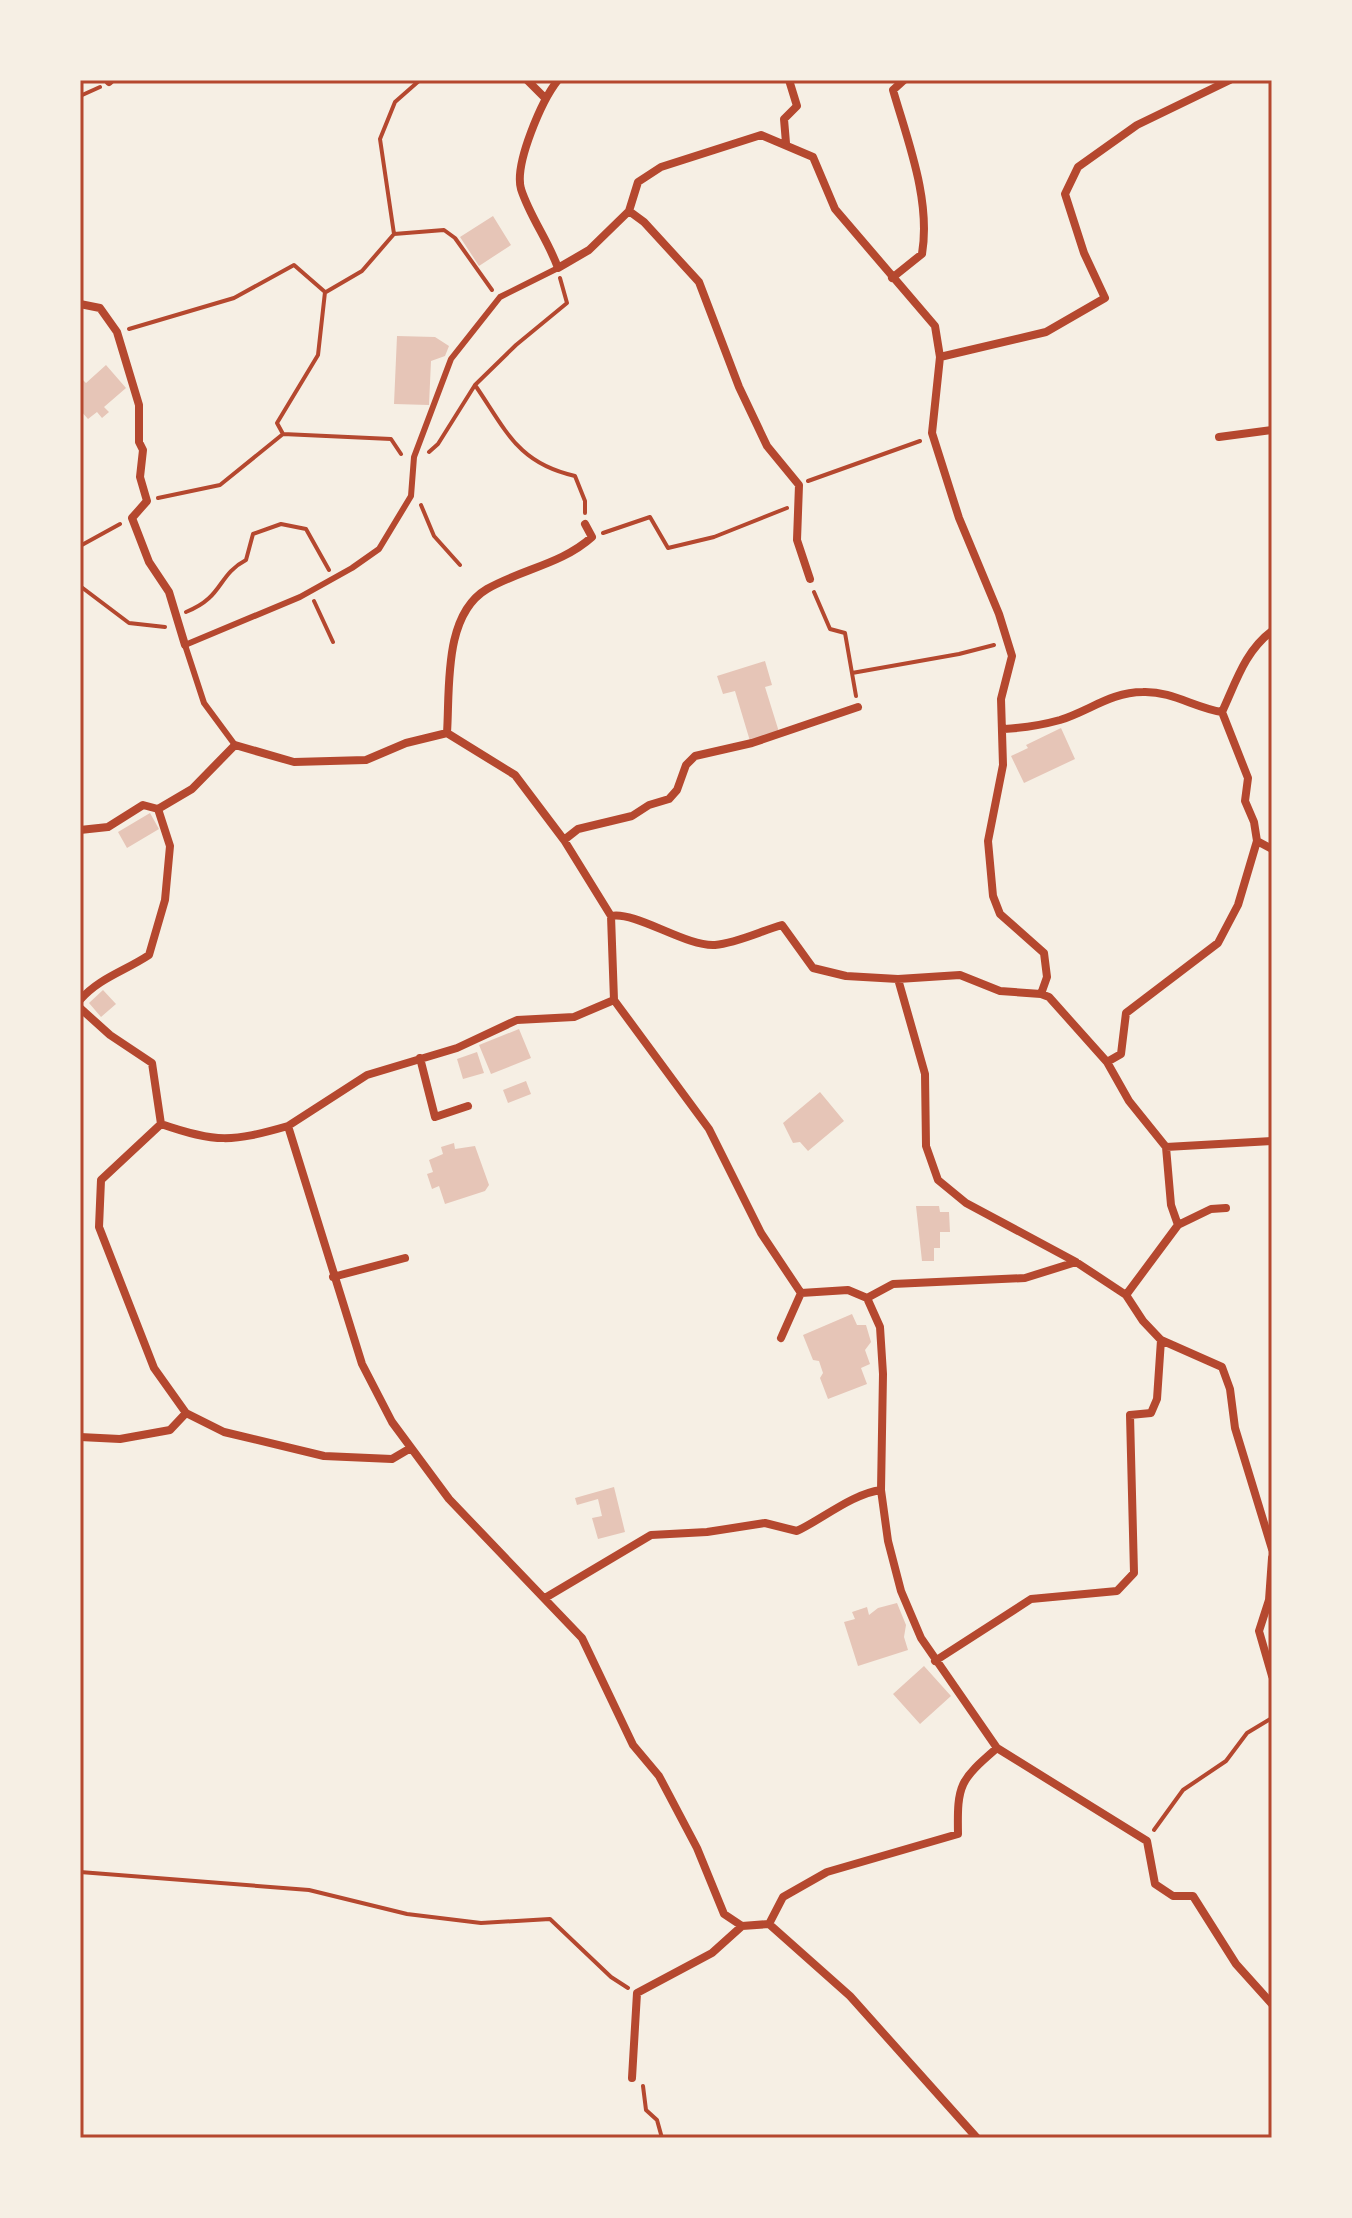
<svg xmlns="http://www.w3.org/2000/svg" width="1352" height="2218" font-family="'Public Sans',sans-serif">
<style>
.building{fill:#e6c5b7}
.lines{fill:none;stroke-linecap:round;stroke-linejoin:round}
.path{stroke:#b5482f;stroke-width:4}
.service{stroke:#b5482f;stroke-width:6}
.minor{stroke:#b5482f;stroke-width:8}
.neatline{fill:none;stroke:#b5482f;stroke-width:3}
</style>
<rect width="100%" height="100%" fill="#f6efe4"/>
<path class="building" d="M493,216L511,245L479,266L460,237Z
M397,336L435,337L449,346L445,356L431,361L429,405L394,404Z
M106,365L126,388L104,407L109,412L102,418L97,412L88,419L80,410V377L86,383Z
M765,661L772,685L765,687L779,732L750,741L735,691L723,694L717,676Z
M1061,728L1075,759L1024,783L1011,756L1028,748L1026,745Z
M150,813L159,829L127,848L118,832Z
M103,990L116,1004L101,1017L89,1003Z
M519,1029L531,1058L491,1074L479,1045Z
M477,1052L484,1073L463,1079L457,1059Z
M526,1081L531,1094L508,1103L503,1090Z
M820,1092L844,1121L808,1151L800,1142L793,1143L783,1123Z
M454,1143L455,1149L475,1146L489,1185L485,1191L445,1204L439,1186L432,1189L427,1174L433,1172L429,1160L443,1154L441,1147Z
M916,1206H939L940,1212H949L950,1232H940V1248H934V1261H922Z
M852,1314L857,1325H866L871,1342L865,1350L870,1364L861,1368L867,1384L828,1399L820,1378L823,1373L819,1361L813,1360L803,1335Z
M614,1487L625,1532L598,1539L592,1518L602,1516L598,1499L577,1505L575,1498Z
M897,1603L906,1625L904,1637L908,1650L858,1666L844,1622L855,1619L852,1612L867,1607L869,1615L878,1608Z
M924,1666L951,1696L920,1724L893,1694Z"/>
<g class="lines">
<path class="path" d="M80,96L100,87
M394,234L380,139L395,102L420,80
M326,292L362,271L394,234L444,230L455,238L492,290
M129,329L234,298L294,265L325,292L318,355L277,423L283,434
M475,385L516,345L567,303L560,278
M429,452L438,444L475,385C506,430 517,463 575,476L585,501V513
M808,481L920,441
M158,498L220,485L283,434L391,439L401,454
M421,505L434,536L460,565
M603,533L650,517L668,548L714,537L787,508
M80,546L120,524
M80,586L129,623L165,627
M814,592L830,629L845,633L856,696
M314,601L333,642
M186,612C224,597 217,575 246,560L253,534L281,524L306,529L329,570
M852,673L959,654L994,645
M1154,1830L1183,1790L1226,1761L1247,1733L1272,1718
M80,1872L309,1890L407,1914L481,1923L550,1919L611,1977L628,1988
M643,2086L646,2110L657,2120L662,2138"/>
<path class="service" d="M235,745L204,703L185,645L300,597L352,568L379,549L411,496L414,457L451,359L500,297L558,268"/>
<path class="minor" d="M527,80L544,97
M558,80C542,100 514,164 521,189C530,217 548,240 558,268L589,250L629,211L644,222L699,282L739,387L767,446L799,485L797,540L810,579
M109,82L111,80
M786,143L784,119L797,106L789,80
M892,278L922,254C931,200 908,142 893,90L904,80
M80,304L100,308L117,332L139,405V442L143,450L140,477L147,501L132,518L149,562L169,592L185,645
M940,357L1046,332L1105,298L1084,253L1065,194L1078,167L1137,125L1230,80
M1219,437L1272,430
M1272,631C1245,651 1236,682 1222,712L1248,778L1245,801L1254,822L1257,841L1272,849
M1004,729C1022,728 1042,725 1060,720C1089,711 1111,692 1143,692C1172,691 1195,708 1222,712
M447,733C450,689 443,615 487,589C522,569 562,564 592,537L585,524
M80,830L108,827L143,805L158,809
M564,840L578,829L632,816L649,805L669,799L677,790L686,765L695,756L752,743L858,707
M611,916C636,911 686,947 715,945C737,943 761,931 782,925L813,968L846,976L898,979L960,975L1000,991L1041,994L1047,977L1044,953L1000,914L993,896L988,841L1003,765L1001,699L1012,656L999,614L959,518L932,433L940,357L935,326L835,209L813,157L761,135L661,167L638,182L629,211
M898,979L925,1074L926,1146L938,1180L966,1203L1076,1262L1126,1295L1143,1321L1161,1340L1222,1367L1230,1389L1235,1428L1272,1549
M1041,994L1049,997L1107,1062L1121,1054L1126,1013L1218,943L1238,905L1257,841
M80,1000C99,978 125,971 149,955L165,900L170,846L158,809L192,789L235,745L294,762L366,760L406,743L447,733L515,775L564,840L611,916L614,1000
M80,1008L110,1035L152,1063L161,1124C216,1143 232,1142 288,1126L362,1364L392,1422L449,1499L582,1638L633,1745L659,1776L697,1848L724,1914L742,1926L769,1924L850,1996L977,2138
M420,1058L435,1117L468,1106
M1107,1062L1129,1101L1166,1147L1272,1141
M161,1124L101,1180L99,1227L154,1368L186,1413L224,1432L324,1456L392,1459L409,1449
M288,1126L367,1075L457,1048L517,1020L574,1017L614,1000L709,1129L761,1233L801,1293L848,1290L867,1298L880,1327L883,1374L881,1490L888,1541L901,1591L921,1638L997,1748L1147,1841L1155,1884L1173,1896H1193L1236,1964L1272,2004
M1178,1225L1211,1209L1226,1208
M333,1277L405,1258
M1126,1295L1178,1225L1171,1205L1166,1147
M867,1298L893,1284L1025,1278L1076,1262
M781,1338L801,1293
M80,1437L120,1439L170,1430L186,1413
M1272,1558L1269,1600L1259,1631L1272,1676
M545,1598L651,1535L707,1532L765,1523L797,1531C824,1518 852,1494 881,1490
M935,1661L1031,1599L1117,1591L1134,1573L1130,1415L1151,1413L1157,1399L1161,1340
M769,1924L783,1897L827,1872L958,1834C957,1784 960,1780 997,1748
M632,2078L637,1993L712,1953L742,1926"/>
</g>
<rect width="1352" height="2218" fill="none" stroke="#f6efe4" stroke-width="164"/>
<rect x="82" y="82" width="1188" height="2054" class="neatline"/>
</svg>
